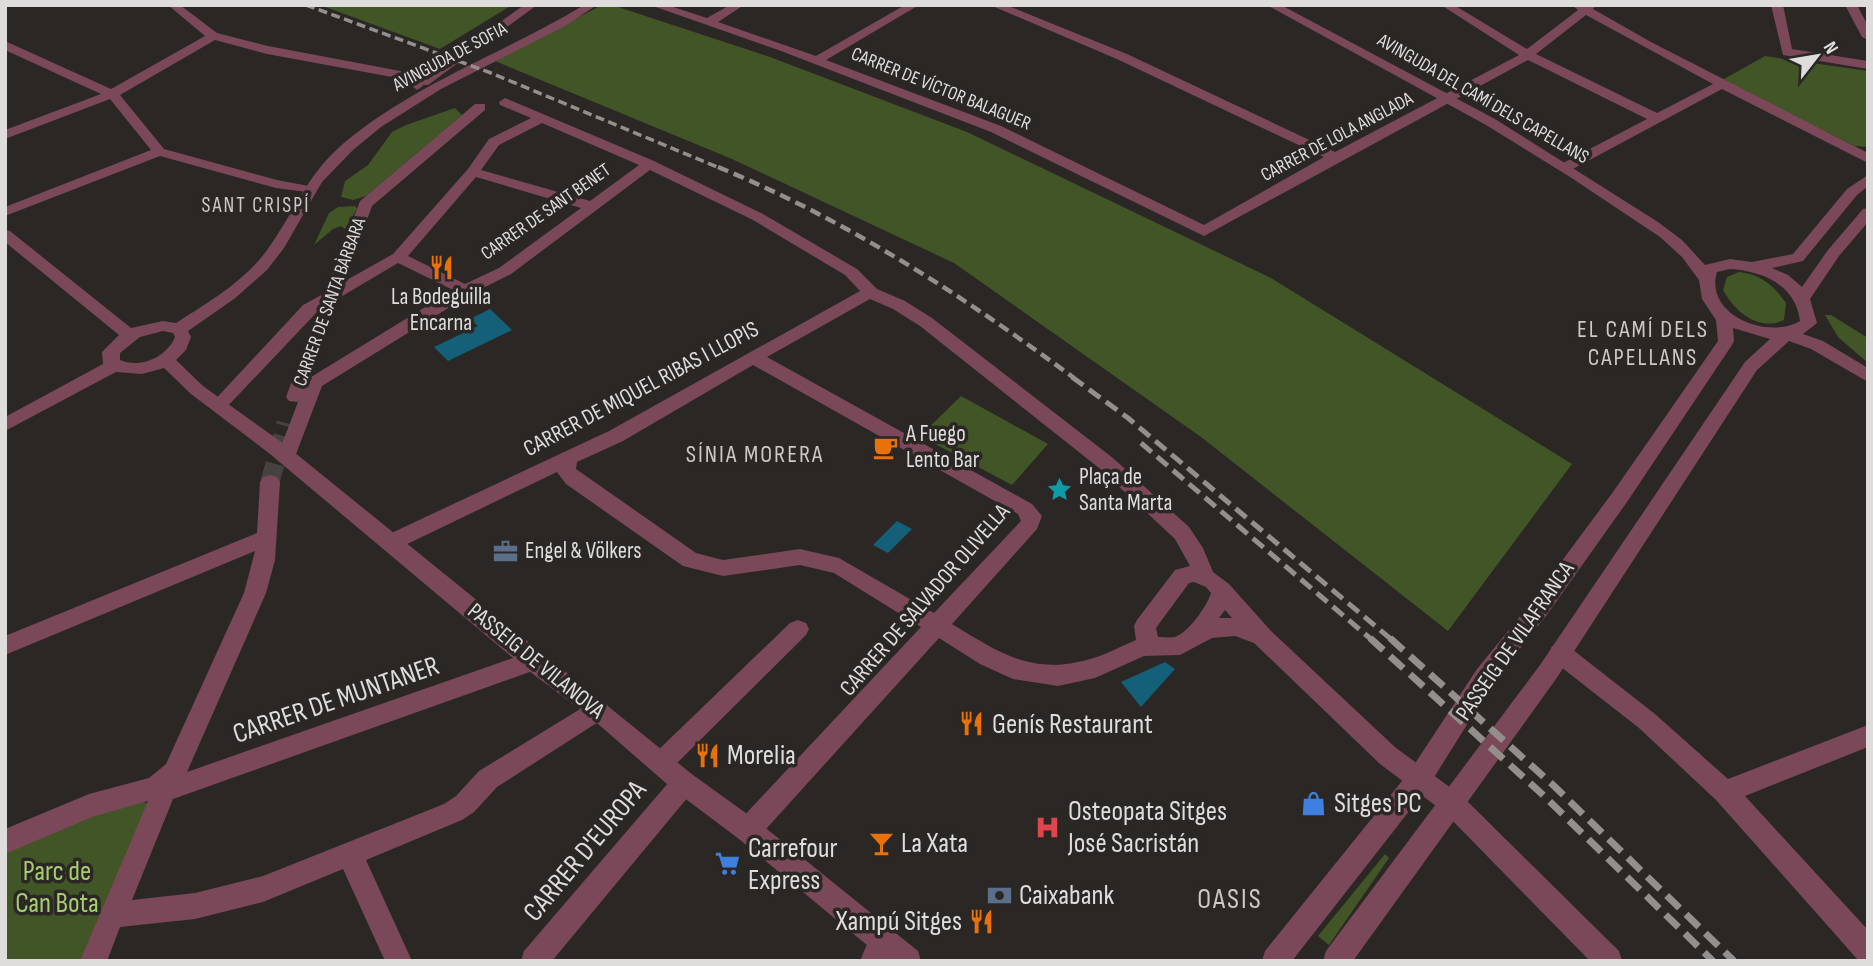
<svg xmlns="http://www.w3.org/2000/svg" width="1873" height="966" font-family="'Sofia Sans Condensed',sans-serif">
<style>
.green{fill:#415526}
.water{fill:#156079}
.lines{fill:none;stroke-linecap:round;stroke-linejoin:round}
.minor-tunnel{stroke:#454240;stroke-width:19;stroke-dasharray:19 10;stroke-linecap:butt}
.minor{fill:#7a4858;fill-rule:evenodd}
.tertiary{fill:#7a4858;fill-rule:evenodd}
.rail-far3{stroke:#928f8d;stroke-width:3.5;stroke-dasharray:9 4.5;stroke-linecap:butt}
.rail-far2{stroke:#928f8d;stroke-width:4.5;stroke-dasharray:11 6;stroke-linecap:butt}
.rail-far1{stroke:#928f8d;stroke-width:5;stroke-dasharray:14 7;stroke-linecap:butt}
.rail{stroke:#928f8d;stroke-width:7;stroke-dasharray:18 9;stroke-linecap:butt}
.labels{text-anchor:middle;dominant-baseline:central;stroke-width:7;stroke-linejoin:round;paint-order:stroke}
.far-street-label{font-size:19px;fill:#dfdddb;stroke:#2a2725}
.far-neighbourhood-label{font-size:21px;letter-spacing:2px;fill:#cdc9c6;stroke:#2a2725}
.poi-label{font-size:23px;fill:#dfdddb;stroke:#2a2725;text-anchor:start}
.street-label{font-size:23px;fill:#dfdddb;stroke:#2a2725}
.neighbourhood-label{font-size:24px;letter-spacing:2px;fill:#cdc9c6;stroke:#2a2725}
.near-street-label{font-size:28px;fill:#dfdddb;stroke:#2a2725}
.near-poi-label{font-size:28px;fill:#dfdddb;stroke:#2a2725;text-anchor:start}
.near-park-label{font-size:28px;fill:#a6ce71;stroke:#2a2725}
.near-neighbourhood-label{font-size:28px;letter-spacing:2px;fill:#cdc9c6;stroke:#2a2725}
</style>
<rect width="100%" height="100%" fill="#2a2725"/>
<path class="green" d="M320,5H512L440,49Z
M602,5H612L770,57L967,132L1271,278L1572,464L1448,631L1201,437L954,263L732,159L495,61Z
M1765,56L1868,71V147L1855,146L1722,80Z
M455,108L462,115L366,196L353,200L341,197L345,181L368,165L392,132L406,125Z
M338,207L355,206L357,209L345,229L341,226L333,229L314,245L329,213Z
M1739,272C1761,274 1774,286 1786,303L1784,320C1759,332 1735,312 1723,290L1727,277Z
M1825,315H1831L1868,338V363L1838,337Z
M961,396L1048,444L1012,485L920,436Z
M131,800L147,803L144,821L81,961H5V852Z
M1385,854L1389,858L1329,945L1318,936Z"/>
<path class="water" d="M490,309L512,330L448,361L434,347L478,326L470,319Z
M897,521L912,529L888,553L873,545Z
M1165,662L1175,669L1141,707L1121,682Z"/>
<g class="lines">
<path class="minor-tunnel" d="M270,482L286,423"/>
<path class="minor" d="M168,5H180L217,33L268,46L411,73L418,77L423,86L417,90L403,79L267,54L215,40L120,95L164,149L277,180L314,187L316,190L314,193L276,188L160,156L5,216V207L151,150L110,99L5,139V130L101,94L5,50V41L111,89L205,36Z
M650,5H667L707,18L730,5H744L718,22L816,56L905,5H919L826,60L1001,126L1204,225L1324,157L1119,60L990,5H1006L1127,54L1335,152L1519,55L1441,5H1454L1527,49L1578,10L1572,5H1596L1593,9L1651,42L1868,153V163L1722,89L1571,170H1561V164L1647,119L1528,60L1204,236L991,132L781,51ZM1586,15L1713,84L1657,113L1536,54Z
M1771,5H1783L1792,49L1868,61V69L1783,55Z
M505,98L654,161L763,214L857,269L877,289L905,301L932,318L1113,458L1189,527L1203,548L1213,572L1229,584L1271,631L1396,748L1462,796L1619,951L1622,961H1590L1444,812L1380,764L1254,643L1235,636L1212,638L1180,655L1144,656L1095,678L1058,686L1013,679L980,664L939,638L757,839L748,842L739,839L735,830L739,821L921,627L834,573L800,565L723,576L683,566L566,484L557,472L399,548L392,550L385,548L382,542L385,536L609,431L860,291L845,275L753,220L650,170L511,274L471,294L322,386L293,462H279L277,457L298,402L289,401L286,397L318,311L225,409H213L210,405L303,305L325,293L360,201L475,104H485V110L372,206L345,281L393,254L468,169L489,139L531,118L500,105L499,102ZM542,123L639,165L590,201L481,170L499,145ZM476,177L581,208L499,268L465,284L408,256ZM398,263L453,290L311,377L339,298ZM870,299L893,309L920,326L1099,468L1175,539L1190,566L1175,570L1137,620L1134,626L1136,640C1121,646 1106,655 1090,659C1032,676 1000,653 952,624L1037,529L1042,516L1032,504L767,357ZM753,365L1018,514L1021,521L934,613L839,558L800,549L723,560L696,553L576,469L577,462L623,441ZM1194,582L1206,587L1211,593C1207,606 1189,632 1175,637C1171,638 1163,637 1158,637L1156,628L1189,583ZM1225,610L1232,618H1219Z
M270,475L277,477L280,482L275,560L266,593L187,772L533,651L541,654L544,661L541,668L173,799L132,900L195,893L263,876L444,804L456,796L479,771L590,703L598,700L606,703L610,710L606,717L497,787L474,812L462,820L366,860L412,961H385L343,869L263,902L195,919L120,927L107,961H80L148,801L92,817L5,854V829L89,794L149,778L166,764L244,593L255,551L5,655V636L257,533L260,482L263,477Z
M798,620L806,623L809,629L806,635L669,771L661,774L653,771L649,763L653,755L790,623Z
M1560,644L1568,646L1655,714L1728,779L1868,725V747L1745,796L1868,930V961L1858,960L1716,800L1639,728L1552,660L1549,653L1552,646Z
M684,772L693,775L696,783L693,791L552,961H521L524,951L675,775Z
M881,928L890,932L894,941L888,961H860L872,932Z"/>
<path class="tertiary" d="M524,5H537L428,85H420V79Z
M584,5H597L565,26L441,89L381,127L353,150L322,182L284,248L267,270L234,299L188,331L191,337L186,350L176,360L203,386L284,444L693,775L757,821L918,951L921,961H886L739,839L675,791L590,717L525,668L270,454L191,394L164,368L142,374L116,372L5,431V417L103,364L102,352L119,335L5,242V230L10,231L131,328L163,321L176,323C208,302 244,282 267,250C295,212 305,176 344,143C416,83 505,53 584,5ZM163,331L173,333L175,337C167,357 140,369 120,360V353L140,337Z
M1267,5H1281L1495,119L1658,222L1682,240L1705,265L1730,259L1752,262L1793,254L1847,189L1868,175V186L1857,195L1803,261L1772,268L1788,275L1802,287L1828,250L1863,209L1868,208V222L1839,256L1810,299L1817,323L1803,334L1823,341L1868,368V382L1811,349L1789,341L1757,370L1556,679L1353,961H1323L1326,951L1540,665L1745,362L1770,339L1733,328L1734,341L1732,345L1627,502L1546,616L1493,683L1428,787L1292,961H1262L1265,951L1410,771L1477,669L1530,604L1613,492L1718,341L1716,320L1702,299L1699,280L1682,257L1660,237L1570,177L1486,125ZM1730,269C1763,271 1796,285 1800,321C1768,340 1704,315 1717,272Z
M1845,5H1857L1868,26V40L1862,37Z"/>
<path class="rail-far3" d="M306,5L491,73L722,169"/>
<path class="rail-far2" d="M718,167C847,220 963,296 1074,378"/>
<path class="rail-far1" d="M1072,377L1128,418L1392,640
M1141,443L1372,640"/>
<path class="rail" d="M1370,638L1542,794L1713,961
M1390,638L1553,785L1734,961"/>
</g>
<defs>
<symbol id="restaurant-bare" viewBox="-9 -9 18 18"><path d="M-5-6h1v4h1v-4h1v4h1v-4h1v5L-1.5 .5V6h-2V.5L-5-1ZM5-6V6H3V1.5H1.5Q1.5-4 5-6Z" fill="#e8710a" stroke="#2a2725" stroke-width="2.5" paint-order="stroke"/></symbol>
<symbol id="cafe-bare" viewBox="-9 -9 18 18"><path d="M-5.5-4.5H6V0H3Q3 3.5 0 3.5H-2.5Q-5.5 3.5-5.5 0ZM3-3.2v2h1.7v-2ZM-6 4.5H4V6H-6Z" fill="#e8710a" stroke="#2a2725" stroke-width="2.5" paint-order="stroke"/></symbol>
<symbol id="sight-bare" viewBox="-9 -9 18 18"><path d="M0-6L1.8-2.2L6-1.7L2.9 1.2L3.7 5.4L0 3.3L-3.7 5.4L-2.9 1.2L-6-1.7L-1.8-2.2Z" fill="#0f9aa8" stroke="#2a2725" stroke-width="2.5" paint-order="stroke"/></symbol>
<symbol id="office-bare" viewBox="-9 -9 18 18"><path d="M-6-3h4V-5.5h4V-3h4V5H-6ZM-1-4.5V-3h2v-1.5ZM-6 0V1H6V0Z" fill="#5c6f8a" stroke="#2a2725" stroke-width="2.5" paint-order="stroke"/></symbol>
<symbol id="shop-bare" viewBox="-9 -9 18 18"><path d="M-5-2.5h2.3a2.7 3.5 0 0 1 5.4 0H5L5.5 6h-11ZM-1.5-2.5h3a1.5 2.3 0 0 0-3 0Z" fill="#3f7fe0" stroke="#2a2725" stroke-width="2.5" paint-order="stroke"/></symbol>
<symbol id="hospital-bare" viewBox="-9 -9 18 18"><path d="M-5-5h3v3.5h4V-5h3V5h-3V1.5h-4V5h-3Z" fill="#e0444e" stroke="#2a2725" stroke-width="2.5" paint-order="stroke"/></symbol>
<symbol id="bar-bare" viewBox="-9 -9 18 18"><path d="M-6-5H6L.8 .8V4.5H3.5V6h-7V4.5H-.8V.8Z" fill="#e8710a" stroke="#2a2725" stroke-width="2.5" paint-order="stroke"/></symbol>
<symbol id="supermarket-bare" viewBox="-9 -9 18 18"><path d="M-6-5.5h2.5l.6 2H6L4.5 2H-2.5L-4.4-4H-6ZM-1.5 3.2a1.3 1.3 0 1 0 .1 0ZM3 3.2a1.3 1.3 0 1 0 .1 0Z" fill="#3f7fe0" stroke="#2a2725" stroke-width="2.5" paint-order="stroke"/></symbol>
<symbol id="bank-bare" viewBox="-9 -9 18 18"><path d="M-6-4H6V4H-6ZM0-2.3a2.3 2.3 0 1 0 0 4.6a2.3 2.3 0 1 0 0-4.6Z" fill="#5c6f8a" stroke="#2a2725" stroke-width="2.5" paint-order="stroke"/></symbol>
</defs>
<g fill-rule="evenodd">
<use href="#restaurant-bare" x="424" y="250" width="35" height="35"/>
<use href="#cafe-bare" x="868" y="430" width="35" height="35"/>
<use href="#sight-bare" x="1042" y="472" width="35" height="35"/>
<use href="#office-bare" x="488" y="534" width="35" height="35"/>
<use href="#restaurant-bare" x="954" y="706" width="35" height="35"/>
<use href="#restaurant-bare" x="690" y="738" width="35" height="35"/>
<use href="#shop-bare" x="1296" y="786" width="35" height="35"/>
<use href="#hospital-bare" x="1030" y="810" width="35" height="35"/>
<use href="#bar-bare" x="864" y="826" width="35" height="35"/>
<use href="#supermarket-bare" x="710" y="846" width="35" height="35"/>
<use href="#bank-bare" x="982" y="878" width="35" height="35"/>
<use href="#restaurant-bare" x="964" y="904" width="35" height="35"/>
</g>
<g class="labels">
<g class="far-street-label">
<text transform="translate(450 57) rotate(-28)">AVINGUDA DE SOFIA</text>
<text transform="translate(941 89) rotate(22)">CARRER DE VÍCTOR BALAGUER</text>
<text transform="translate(1483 99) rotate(30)">AVINGUDA DEL CAMÍ DELS CAPELLANS</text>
<text transform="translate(1337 137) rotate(-28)">CARRER DE LOLA ANGLADA</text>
<text transform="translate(546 212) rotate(-35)">CARRER DE SANT BENET</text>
<text transform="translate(330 302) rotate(-70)">CARRER DE SANTA BÀRBARA</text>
</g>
<g class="far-neighbourhood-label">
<text x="256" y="205">SANT CRISPÍ</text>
</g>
<g class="poi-label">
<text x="441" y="297" text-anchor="middle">La Bodeguilla<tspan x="441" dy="26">Encarna</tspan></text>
<text x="906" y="434">A Fuego<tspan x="906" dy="26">Lento Bar</tspan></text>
<text x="1079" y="477">Plaça de<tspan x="1079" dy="26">Santa Marta</tspan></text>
<text x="525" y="551">Engel &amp; Völkers</text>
</g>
<g class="street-label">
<text transform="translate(641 389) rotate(-28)">CARRER DE MIQUEL RIBAS I LLOPIS</text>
<text transform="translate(925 600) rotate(-49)">CARRER DE SALVADOR OLIVELLA</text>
<text transform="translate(1515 641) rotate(-55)">PASSEIG DE VILAFRANCA</text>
<text transform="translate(536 661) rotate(39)">PASSEIG DE VILANOVA</text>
</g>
<g class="neighbourhood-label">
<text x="1643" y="329">EL CAMÍ DELS<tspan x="1643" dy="28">CAPELLANS</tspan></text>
<text x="755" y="454">SÍNIA MORERA</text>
</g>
<g class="near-street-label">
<text transform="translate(336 700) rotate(-19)">CARRER DE MUNTANER</text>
<text transform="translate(585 851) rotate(-50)">CARRER D'EUROPA</text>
</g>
<g class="near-poi-label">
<text x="992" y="724">Genís Restaurant</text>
<text x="727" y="755">Morelia</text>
<text x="1334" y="803">Sitges PC</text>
<text x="1068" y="811">Osteopata Sitges<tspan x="1068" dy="32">José Sacristán</tspan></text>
<text x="901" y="843">La Xata</text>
<text x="748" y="848">Carrefour<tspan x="748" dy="32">Express</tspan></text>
<text x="1019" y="895">Caixabank</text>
<text x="962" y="921" text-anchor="end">Xampú Sitges</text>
</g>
<g class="near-park-label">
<text x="57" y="871">Parc de<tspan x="57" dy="32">Can Bota</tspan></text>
</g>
<g class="near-neighbourhood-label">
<text x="1230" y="899">OASIS</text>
</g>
</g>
<rect width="1873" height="966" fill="none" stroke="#dfdddb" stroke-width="14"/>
<g transform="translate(1817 56) rotate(59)" stroke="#2a2725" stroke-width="5" paint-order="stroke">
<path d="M0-5L12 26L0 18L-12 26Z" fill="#dfdddb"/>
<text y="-10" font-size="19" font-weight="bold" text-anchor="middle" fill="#dfdddb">N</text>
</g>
</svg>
